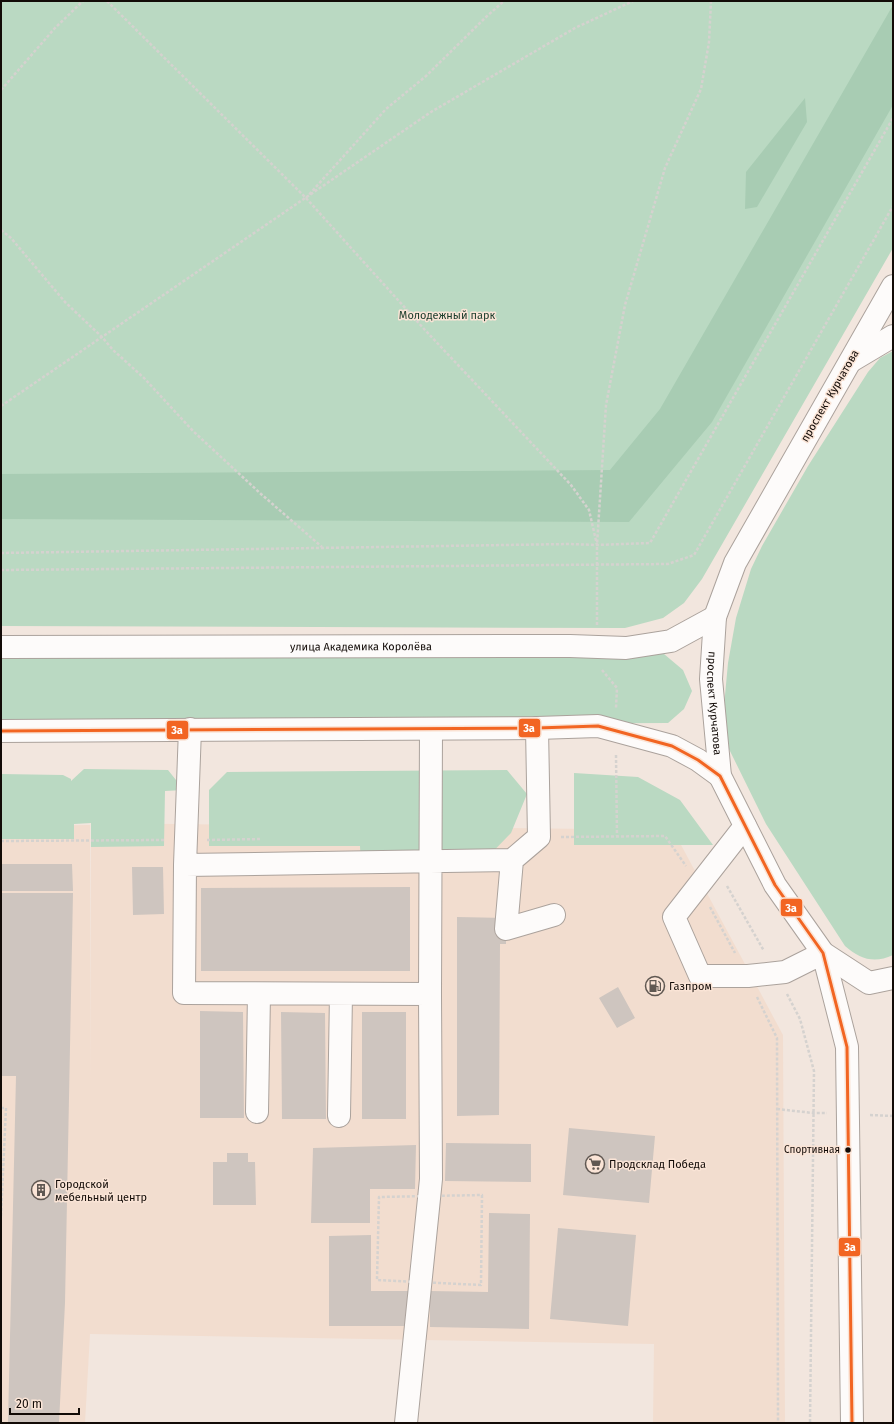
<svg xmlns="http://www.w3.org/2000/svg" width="894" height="1424" font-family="'Fira Sans',sans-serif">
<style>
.built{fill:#f2ddcf}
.green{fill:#bad9c2}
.forest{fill:#a8ccb3}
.building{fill:#cec5bf}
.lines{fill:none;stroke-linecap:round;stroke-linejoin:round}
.minor-casing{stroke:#aba29c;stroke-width:24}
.major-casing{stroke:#aba29c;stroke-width:24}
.path{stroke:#d5d2cf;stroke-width:2.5;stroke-dasharray:3 2;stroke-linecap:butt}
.minor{stroke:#fdfbfa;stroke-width:22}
.major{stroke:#fdfbfa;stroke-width:22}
.bus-1-casing{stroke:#fae4d6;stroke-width:6}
.bus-1{stroke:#f26522;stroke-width:3}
.bus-dot{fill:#120b07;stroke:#fae4d6;stroke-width:1.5}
.labels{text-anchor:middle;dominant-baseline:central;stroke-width:3;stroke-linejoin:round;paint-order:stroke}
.bus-label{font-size:10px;fill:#120b07;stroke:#fae4d6;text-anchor:end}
.park-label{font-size:11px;fill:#193b2a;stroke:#fae4d6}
.street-label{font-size:11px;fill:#120b07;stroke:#fae4d6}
.poi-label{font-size:11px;fill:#120b07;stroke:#fae4d6;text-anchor:start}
.line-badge{stroke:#fae4d6;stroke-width:1.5}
.badge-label{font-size:11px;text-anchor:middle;font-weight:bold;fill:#fff}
</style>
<rect width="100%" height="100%" fill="#f2e6de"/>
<path class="built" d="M91,823L673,830L783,1035L785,1423H653L654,1344L90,1334L85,1423H1V826L90,825V1088Z"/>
<path class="green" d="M1,1H893V248L702,579L684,603L663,618L625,628L1,626Z
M893,351V955C874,964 860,959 845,946L766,824L729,749L724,706L728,663L736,618L751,569L762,546L808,466L868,372L880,358Z
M1,653L664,654L683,670L692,691L684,709L668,723L1,726Z
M84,769L168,770L184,790L165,791L164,846L91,847V823L74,824V839H1V774L63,775L71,779V781Z
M507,770L527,794L511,833L479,866H361L360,846H209V790L227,772Z
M574,773L638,777L680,800L713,845H574Z"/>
<path class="forest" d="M893,5V105L712,422L629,522L1,519V474L610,470L660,409Z
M805,98L807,122L757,207L745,209L746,172Z"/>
<path class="building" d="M1,864H72L73,891H1Z
M132,867H163L164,914L133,915Z
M410,887V971H201V888Z
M1,893H73L65,1303L59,1423H8L16,1076H1Z
M457,917L506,918V944H500L499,1115L457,1116Z
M618,987L635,1018L617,1028L599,998Z
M200,1011L243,1012L244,1118H200Z
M281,1012L325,1013L326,1119H282Z
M362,1012H406V1119H362Z
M569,1128L655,1136L649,1203L563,1195Z
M446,1143L531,1144V1182L445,1181Z
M416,1145L415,1189H370V1223H311L313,1148Z
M227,1153H248V1162H255L256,1205H213V1162H227Z
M489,1213L530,1214L529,1329L430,1327V1291L488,1292Z
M558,1228L636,1235L628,1326L550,1319Z
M371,1235V1291H409V1326H329V1236Z"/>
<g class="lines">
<defs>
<path id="minor" d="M537,728L539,837L512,860L506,929L554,915
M190,729L185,865L184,993L430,994L431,729
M745,826L674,917L700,976H748L785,972L823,953L847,1047L852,1423
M185,865L512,860
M257,1112L259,994
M339,1116L341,994
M406,1423L431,1179L430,994"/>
<g id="major">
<path id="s1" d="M893,286L735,563L715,617L711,679L720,776L775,885L823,953L869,983L893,978"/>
<path d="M851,361L893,336"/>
<path id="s2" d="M1,647L570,646L626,648L671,641L715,617"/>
<path d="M1,731L537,728L598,726L672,746L698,760L720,776"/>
</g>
</defs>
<use href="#minor" class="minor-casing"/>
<use href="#major" class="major-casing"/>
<path class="path" d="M107,1L306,198L386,109L426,76L486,17L504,1
M1,90L55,28L83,1
M306,198L425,330L571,485L589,510L597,545L606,405L625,305L665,168L701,89L709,42L711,1
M1,230L11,238L65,302L102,337L113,350L144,378L193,431L261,494L322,547
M1,406L431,112L575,28L633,1
M1,553L569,544L597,545L650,543L893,118
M1,570L668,564L694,555L893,206
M597,625V545
M602,670L617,688L616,708
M616,755L617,836
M561,837L665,836L686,866
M207,840L262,839
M1,841L164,840
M727,886L764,951
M710,907L735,953
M787,994L800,1019L814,1071L810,1423
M757,997L777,1038L778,1423
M1,1108H6L1,1216
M777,1109L813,1113H827
M870,1115L893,1116
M482,1195L481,1285L377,1280L379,1197Z"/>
<use href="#minor" class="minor"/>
<use href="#major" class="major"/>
<defs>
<path id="bus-1" d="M1,731L537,728L598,726L672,746L698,760L720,776L775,885L823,953L847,1047L852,1423"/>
</defs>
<use href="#bus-1" class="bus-1-casing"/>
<use href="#bus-1" class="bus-1"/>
</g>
<defs>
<symbol id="fuel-ring" viewBox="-11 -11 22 22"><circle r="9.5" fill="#fae4d6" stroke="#605852" stroke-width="1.5"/><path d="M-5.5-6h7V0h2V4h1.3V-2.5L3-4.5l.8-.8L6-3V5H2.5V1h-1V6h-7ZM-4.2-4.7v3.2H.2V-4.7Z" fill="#605852"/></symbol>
<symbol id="supermarket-ring" viewBox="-11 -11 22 22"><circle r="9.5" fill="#fae4d6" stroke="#605852" stroke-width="1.5"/><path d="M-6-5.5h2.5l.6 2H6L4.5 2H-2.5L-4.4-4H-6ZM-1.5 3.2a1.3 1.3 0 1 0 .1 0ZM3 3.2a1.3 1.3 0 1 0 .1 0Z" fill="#605852"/></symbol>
<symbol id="building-ring" viewBox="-11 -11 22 22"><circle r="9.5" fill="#fae4d6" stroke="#605852" stroke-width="1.5"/><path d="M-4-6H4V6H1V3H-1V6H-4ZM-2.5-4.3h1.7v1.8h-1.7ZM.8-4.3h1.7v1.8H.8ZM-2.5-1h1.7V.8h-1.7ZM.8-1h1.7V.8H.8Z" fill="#605852"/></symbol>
</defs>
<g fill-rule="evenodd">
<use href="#fuel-ring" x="644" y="975" width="22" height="22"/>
<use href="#supermarket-ring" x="584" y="1153" width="22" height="22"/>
<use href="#building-ring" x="30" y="1179" width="22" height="22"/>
</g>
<circle class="bus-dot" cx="848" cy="1150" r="3.5"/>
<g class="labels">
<g class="bus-label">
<text x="840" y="1150">Спортивная</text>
</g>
<g class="park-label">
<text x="447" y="315">Молодежный парк</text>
</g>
<g class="street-label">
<text transform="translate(830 396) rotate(-60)">проспект Курчатова</text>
<text stroke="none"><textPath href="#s2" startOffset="360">улица Академика Королёва</textPath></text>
<text stroke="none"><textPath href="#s1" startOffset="463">проспект Курчатова</textPath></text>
</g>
<g class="poi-label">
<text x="669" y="986">Газпром</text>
<text x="609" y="1164">Продсклад Победа</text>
<text x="55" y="1184">Городской<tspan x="55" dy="13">мебельный центр</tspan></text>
</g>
</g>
<g class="line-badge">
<rect x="518" y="718" width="23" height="20" rx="4" fill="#f26522"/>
<rect x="166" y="720" width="23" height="20" rx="4" fill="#f26522"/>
<rect x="780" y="898" width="23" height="19" rx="4" fill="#f26522"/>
<rect x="838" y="1237" width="23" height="20" rx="4" fill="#f26522"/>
</g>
<g class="badge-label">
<text x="529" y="732">3а</text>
<text x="177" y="734">3а</text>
<text x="791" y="912">3а</text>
<text x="850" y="1251">3а</text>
</g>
<rect width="894" height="1424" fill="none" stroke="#120b07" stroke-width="4"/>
<path d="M10 1408v6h69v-6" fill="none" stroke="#120b07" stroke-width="2"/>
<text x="16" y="1408" font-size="12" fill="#120b07" stroke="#fae4d6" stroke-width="3" paint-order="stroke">20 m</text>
</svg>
